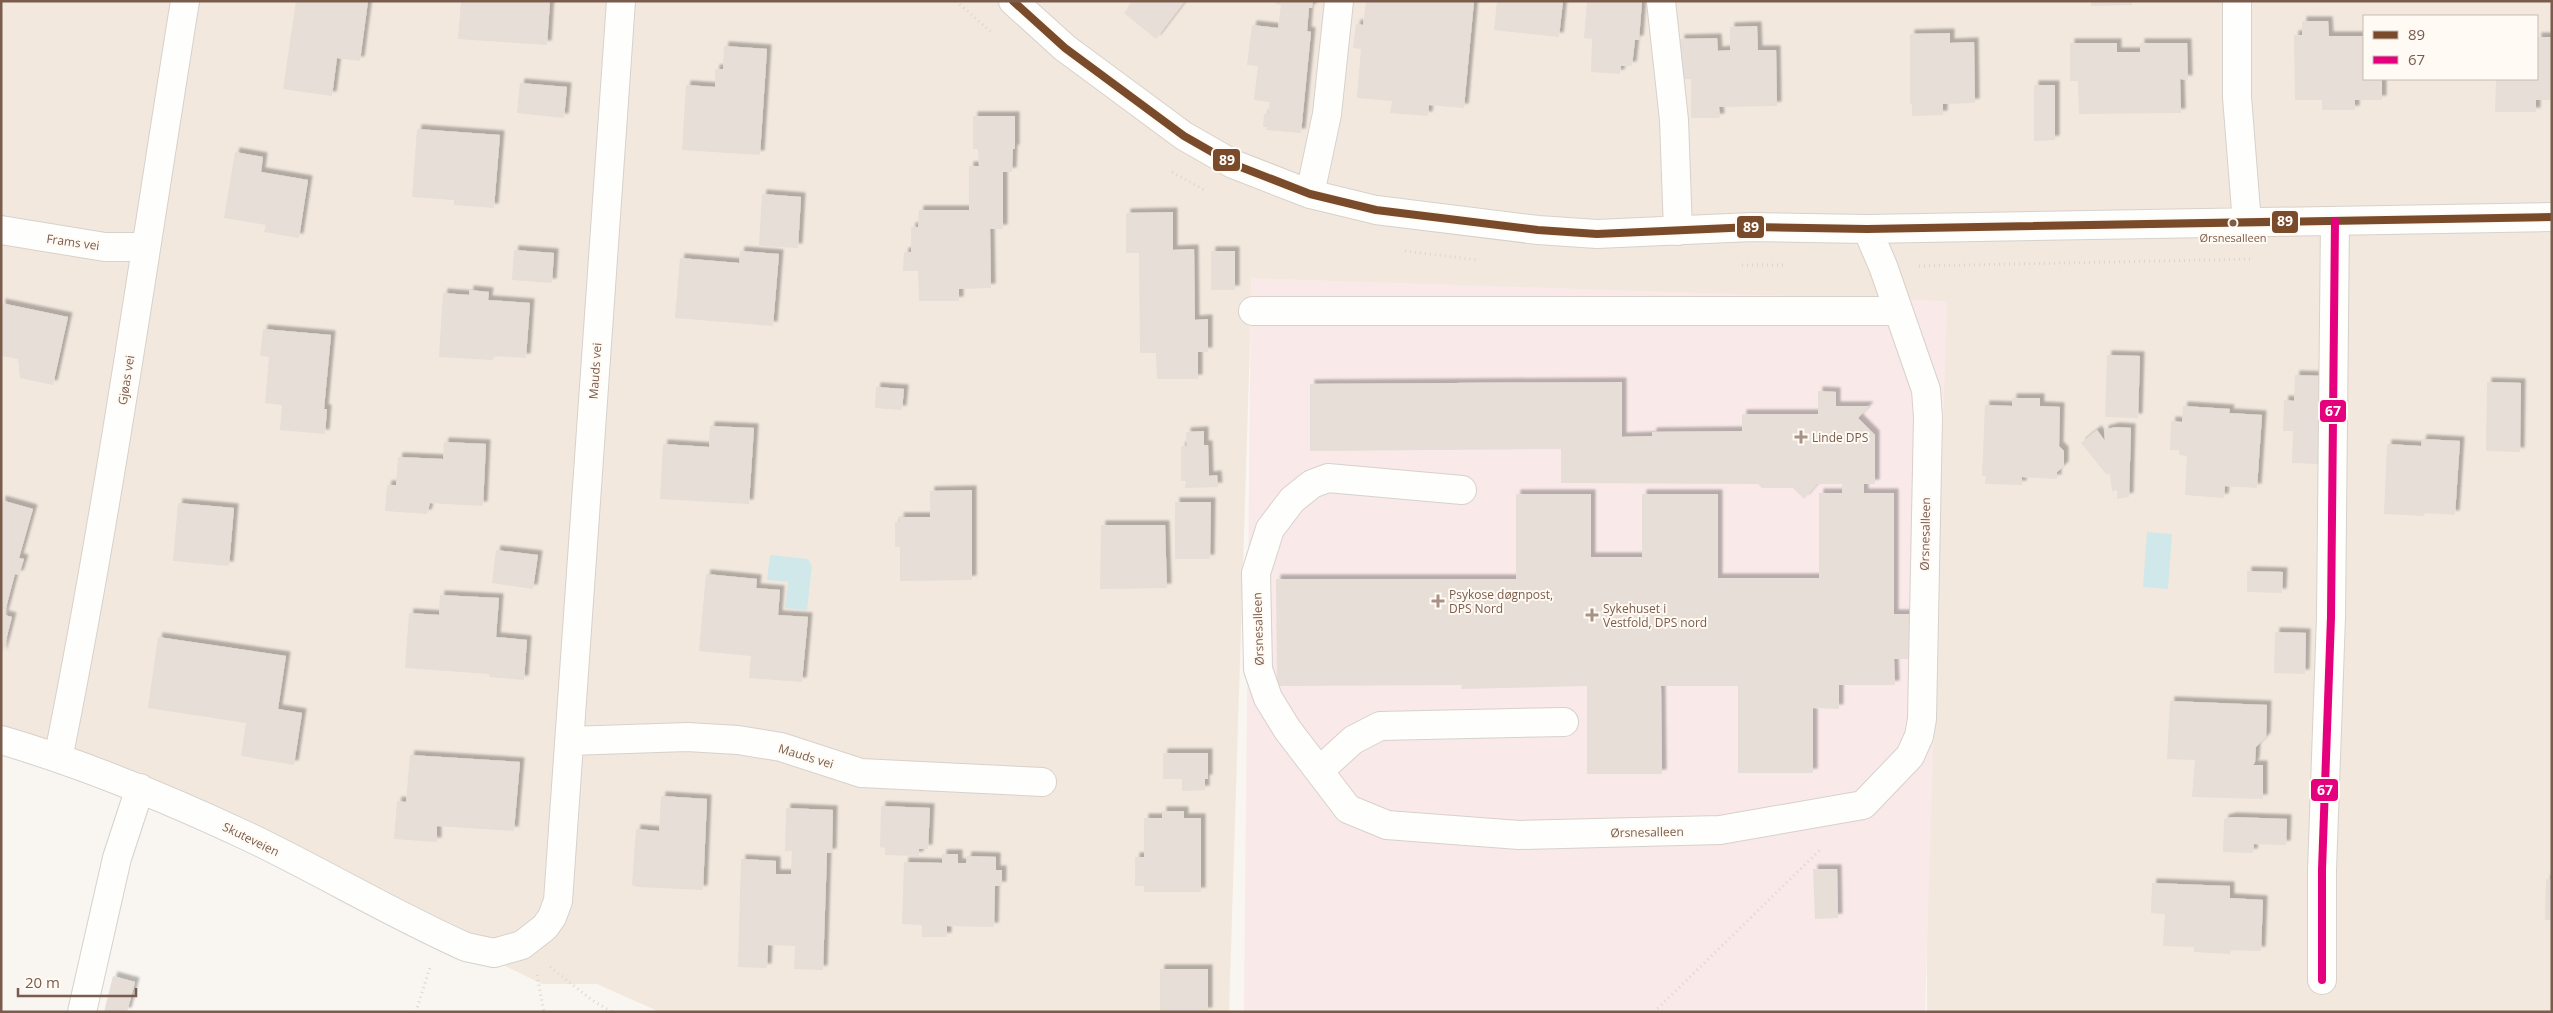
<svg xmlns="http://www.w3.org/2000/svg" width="2553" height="1013" font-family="'Open Sans',sans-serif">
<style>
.residential{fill:#f2e8de;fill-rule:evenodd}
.medical{fill:#fae9e9}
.water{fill:#d0e8ea}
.building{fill:#e6ded7;filter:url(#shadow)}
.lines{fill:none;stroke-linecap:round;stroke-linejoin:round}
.minor-casing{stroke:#d7d1cb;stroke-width:30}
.path{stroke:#dcd5d0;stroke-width:3;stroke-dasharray:1 4;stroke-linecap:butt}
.minor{stroke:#fefefd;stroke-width:28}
.bus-1-casing{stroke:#fffaf3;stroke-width:11}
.bus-2-casing{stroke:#fffaf3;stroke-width:11}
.bus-1{stroke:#7a4b2a;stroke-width:8}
.bus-2{stroke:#e5007d;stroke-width:8}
.bus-dot{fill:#7a5c4d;stroke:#fffaf3;stroke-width:2}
.poi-dot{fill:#a69286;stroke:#fffaf3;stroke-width:2}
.labels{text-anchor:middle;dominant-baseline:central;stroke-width:4;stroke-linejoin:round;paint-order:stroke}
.bus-label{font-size:11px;fill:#7a5c4d;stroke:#fffaf3}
.street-label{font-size:12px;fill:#7a5c4d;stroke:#fffaf3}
.poi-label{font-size:12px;fill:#7a5c4d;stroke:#fffaf3;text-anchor:start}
.line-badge{stroke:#fffaf3;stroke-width:2}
.badge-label{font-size:14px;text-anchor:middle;font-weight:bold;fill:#fff}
</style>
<defs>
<filter id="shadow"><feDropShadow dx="4.5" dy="-4.5" stdDeviation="1" flood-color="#0004"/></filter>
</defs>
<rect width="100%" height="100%" fill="#f9f5f0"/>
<path class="residential" d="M1,1H2552V1012H1927V929L1252,278L1229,1012H660L597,984H542L79,756L1,732ZM2364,16H2537V79H2364Z"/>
<path class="medical" d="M1251,278L1947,301L1925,1012H1244Z"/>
<path class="water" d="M2147,532L2172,534L2168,589L2143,587Z
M770,555L808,559L812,566L807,610L785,608L788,582L767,580Z"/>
<path class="building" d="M296,1H368L360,61L337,58L332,96L283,89Z
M461,1H550L547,45L458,39Z
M1133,1H1185L1156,39L1124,13Z
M1276,1H1313L1312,8H1309L1307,31L1311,32L1301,133L1266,130L1267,127H1263L1264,114H1268L1270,102L1254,100L1258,66L1247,65L1252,25L1278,28L1281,5L1276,4Z
M1366,1H1474L1464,108L1429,105L1428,116L1390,113L1392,101L1357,98L1361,49L1353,48L1356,24L1363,25Z
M1497,1H1563L1559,37L1494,30Z
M1587,1H1642L1639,40H1635L1632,66H1621L1620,74L1591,72L1592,39L1584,38Z
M2091,1H2132V5L2091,6Z
M2302,21H2328L2329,36H2364V79H2382V100H2355V110H2322V100H2295L2294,35H2302Z
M1757,26L1758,50H1776L1777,106L1719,107L1720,118H1691V79H1681L1680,39L1717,38L1718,51L1730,50V27Z
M1950,33V43L1974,42L1975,103L1943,104V115L1912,116V104H1910V34Z
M2537,37H2552V100H2536V112H2495L2496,79H2537Z
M2070,43H2117V52H2140V43H2187L2188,80L2180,79L2181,113L2079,114L2078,81H2070Z
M724,46L767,49L760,155L682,150L686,85L715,87V69H723Z
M520,83L567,87L564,118L517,113Z
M2034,85H2055V140L2034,141Z
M973,116H1015V149H1013L1012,172H1003V229H990L991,288L959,289V301H919L918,271H903L904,252H911V227H918L919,210H969V166H979L978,149H973Z
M417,129L500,135L494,208L454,205V200L412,197Z
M235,152L263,157L261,172L308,180L299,238L264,232L266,225L224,218Z
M762,194L801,197L798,248L759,246Z
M1173,212V250L1194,249L1195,320L1208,319V352H1198V379H1157L1156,353H1140L1139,253H1126V213Z
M514,250L554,253L552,283L512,280Z
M740,251L779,254L773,326L675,318L680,258L739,263Z
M1211,251H1235V290H1211Z
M469,290L489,292L488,300L530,303L526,358L494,356L493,360L439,357L443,293L469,295Z
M1,303L68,317L53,385L20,378L18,359L1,356Z
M263,329L331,335L324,409H327L325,434L280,430L282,405L265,403L269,357L260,356Z
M2107,355L2140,356L2138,418L2105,417Z
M2295,375L2324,376L2320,464L2292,463L2293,431H2283L2284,400L2294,401Z
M1622,382V437L1652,436V432L1742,431V414H1818V391L1836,392V406H1869L1858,418L1875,435V484H1864V493H1894V614H1911V659H1894L1895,685H1839V709L1813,708V773H1738V686H1661L1662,774H1587V686L1461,689L1462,685L1277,686L1276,579H1516V494H1591V557H1642V494H1718V578H1819V493H1842V484H1817L1804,499L1793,488H1762L1758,484L1561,483V449L1310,451V384Z
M2487,382L2521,383L2520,452L2486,451Z
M876,387L904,389L902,410L875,408Z
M2012,398H2040V406L2060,407L2059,446L2064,451V466L2057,472V479L2022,477V485L1985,484L1986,476H1982L1985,405L2012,406Z
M2183,406L2230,409L2229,413L2262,415L2257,488L2225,486L2224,498L2185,495L2187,456L2179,455V450H2170L2171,421L2182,422Z
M710,426L754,428L749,504L660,499L663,444L709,447Z
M2115,427L2131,428L2129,497L2117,499V490L2112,491L2110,474H2106L2081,443L2097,430L2105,441L2104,430Z
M1204,431V445H1208L1209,476L1217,475L1218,487L1185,488L1186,481H1181V446H1187L1186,432Z
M2422,439L2460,441L2455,515L2425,513L2424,516L2384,514L2387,444L2421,446Z
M444,442L486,444L483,506L430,503L427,514L385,511L387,485H396L398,457L443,459Z
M972,490V580L900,581V547H895V522H900L899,517H930V491Z
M1,500L33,509L19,558L24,559L19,575L15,574L4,615L12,617L2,655Z
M1175,502H1211L1210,559H1175Z
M178,503L234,508L229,566L173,561Z
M1101,525H1165L1167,588L1100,589Z
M496,550L538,555L533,589L492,583Z
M2247,571L2283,572L2282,593L2247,592Z
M706,574L757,579L756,588L780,590L778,615L808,617L802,682L749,678L751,656L699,651Z
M440,595L499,598L496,637L527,640L524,680L489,677V674L405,668L409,613L439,615Z
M2275,632L2306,633L2305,674L2274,673Z
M158,637L286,656L278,709L302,713L294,765L241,756L246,723L148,708Z
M2170,701L2267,705L2266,737L2256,747L2255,762L2253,765H2263V799L2192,797L2195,760L2167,759Z
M1163,753H1208V779H1205V790L1182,791V779H1163Z
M410,755L520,762L514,831L437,826V842L394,839L397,801L406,802Z
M661,796L707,799L703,890L637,887L632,885L636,829L659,831Z
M881,806L930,808L928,849H919V856L885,855V848L880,847Z
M786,808L833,810L832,853H827L823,970L794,969L795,946L768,945L767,968L738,967L741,859L776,861V874H791L792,851H785Z
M1162,811H1184V818H1201V892H1144V886H1135V857H1144V818H1162Z
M2232,817L2287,819L2286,845L2254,844L2253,853L2223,852L2224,819Z
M942,854H958V863H966L967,856L996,857V870H1002V886H995L994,927L947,926V937H922V925L902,924L904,862L942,863Z
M1813,869H1837L1838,918L1815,919Z
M2546,879H2552V920H2545Z
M2152,883L2230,886V898L2263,900L2261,951L2230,950V954L2194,952V947L2163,946L2165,914L2151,913Z
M1160,969H1208V1012H1160Z
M113,976L135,982L127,1012H104Z"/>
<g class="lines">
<defs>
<path id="minor" d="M1013,1L1065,48L1184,136L1233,164L1310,194L1376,210L1538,230L1597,234L1752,227L1867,229L2552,217
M1661,1L1674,120L1678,231
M2237,1V97L2247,223
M1310,194L1327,114L1339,1
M1,230L105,247H145
M1253,311H1898
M1462,490L1328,478L1312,484L1292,500L1270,529L1256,573L1258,669L1268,698L1287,729L1348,809L1387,825L1519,835L1720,830L1863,805L1910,756L1919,736L1922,719L1928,417L1926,390L1883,266L1867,229
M1,740C87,765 168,799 249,837C322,872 392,914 466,947L494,953L522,945L545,927L552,917L558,901L621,1
M569,741L687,737L738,740L781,747L861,773L1042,782
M56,756L61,744C110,498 145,249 185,1
M1319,771L1353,740L1380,726L1564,722
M2322,980V870L2331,617L2335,221
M82,1012L117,858L140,788"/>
</defs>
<use href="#minor" class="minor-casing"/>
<path class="path" d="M956,1L991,32
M1172,172L1204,190
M1405,251L1478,260
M1742,265H1785
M1919,266L2253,259
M550,967L592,1000L612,1012
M537,975L544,1012
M416,1012L430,967
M1654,1012L1821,849"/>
<use href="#minor" class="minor"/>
<defs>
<path id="bus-1" d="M1013,1L1065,48L1184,136L1233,164L1310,194L1376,210L1538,230L1597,234L1752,227L1867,229L2552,217"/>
<path id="bus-2" d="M2322,980V870L2331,617L2335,221"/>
</defs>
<use href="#bus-1" class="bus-1-casing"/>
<use href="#bus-2" class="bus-2-casing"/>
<use href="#bus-1" class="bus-1"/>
<use href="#bus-2" class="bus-2"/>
</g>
<circle class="bus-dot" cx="2233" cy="223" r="4.5"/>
<g class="poi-dot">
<path d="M1798.5 429.5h5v5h5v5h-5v5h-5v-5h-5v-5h5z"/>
<path d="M1435.5 593.5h5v5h5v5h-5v5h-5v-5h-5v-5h5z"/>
<path d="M1589.5 607.5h5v5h5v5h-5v5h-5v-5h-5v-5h5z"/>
</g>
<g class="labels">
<g class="bus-label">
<text x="2233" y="237">Ørsnesalleen</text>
</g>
<g class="street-label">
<text transform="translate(73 242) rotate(8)">Frams vei</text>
<text transform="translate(595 371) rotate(-86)">Mauds vei</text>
<text transform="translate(126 380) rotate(-81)">Gjøas vei</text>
<text transform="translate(1925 534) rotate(-89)">Ørsnesalleen</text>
<text transform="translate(1258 629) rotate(-92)">Ørsnesalleen</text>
<text transform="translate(806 756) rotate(17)">Mauds vei</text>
<text transform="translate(1647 832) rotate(-1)">Ørsnesalleen</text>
<text transform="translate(251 839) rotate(26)">Skuteveien</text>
</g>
<g class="poi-label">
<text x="1812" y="437">Linde DPS</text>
<text x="1449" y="594">Psykose døgnpost,<tspan x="1449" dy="14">DPS Nord</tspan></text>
<text x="1603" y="608">Sykehuset i<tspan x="1603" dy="14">Vestfold, DPS nord</tspan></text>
</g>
</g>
<g class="line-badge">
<rect x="1212" y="148" width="29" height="24" rx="5" fill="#7a4b2a"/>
<rect x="2271" y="210" width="28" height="24" rx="5" fill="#7a4b2a"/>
<rect x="1736" y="215" width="29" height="24" rx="5" fill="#7a4b2a"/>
<rect x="2319" y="399" width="28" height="24" rx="5" fill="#e5007d"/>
<rect x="2310" y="778" width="29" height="24" rx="5" fill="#e5007d"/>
</g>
<g class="badge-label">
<text x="1227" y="165">89</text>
<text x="2285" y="226">89</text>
<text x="1751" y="232">89</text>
<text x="2333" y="416">67</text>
<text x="2325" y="795">67</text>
</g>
<rect width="2553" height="1013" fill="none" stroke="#7a5c4d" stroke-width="5"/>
<rect x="2363" y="15" width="175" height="65" fill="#fffaf3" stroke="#cabbb1"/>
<rect x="2373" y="31" width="25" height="8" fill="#7a4b2a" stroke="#cabbb1"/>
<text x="2408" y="40" font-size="15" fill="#7a5c4d">89</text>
<rect x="2373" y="56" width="25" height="8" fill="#e5007d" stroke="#cabbb1"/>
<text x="2408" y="65" font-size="15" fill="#7a5c4d">67</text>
<path d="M18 988v8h118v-8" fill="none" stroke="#7a5c4d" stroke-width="2.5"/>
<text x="25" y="988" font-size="15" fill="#7a5c4d" stroke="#fffaf3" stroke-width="4" paint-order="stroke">20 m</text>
</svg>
